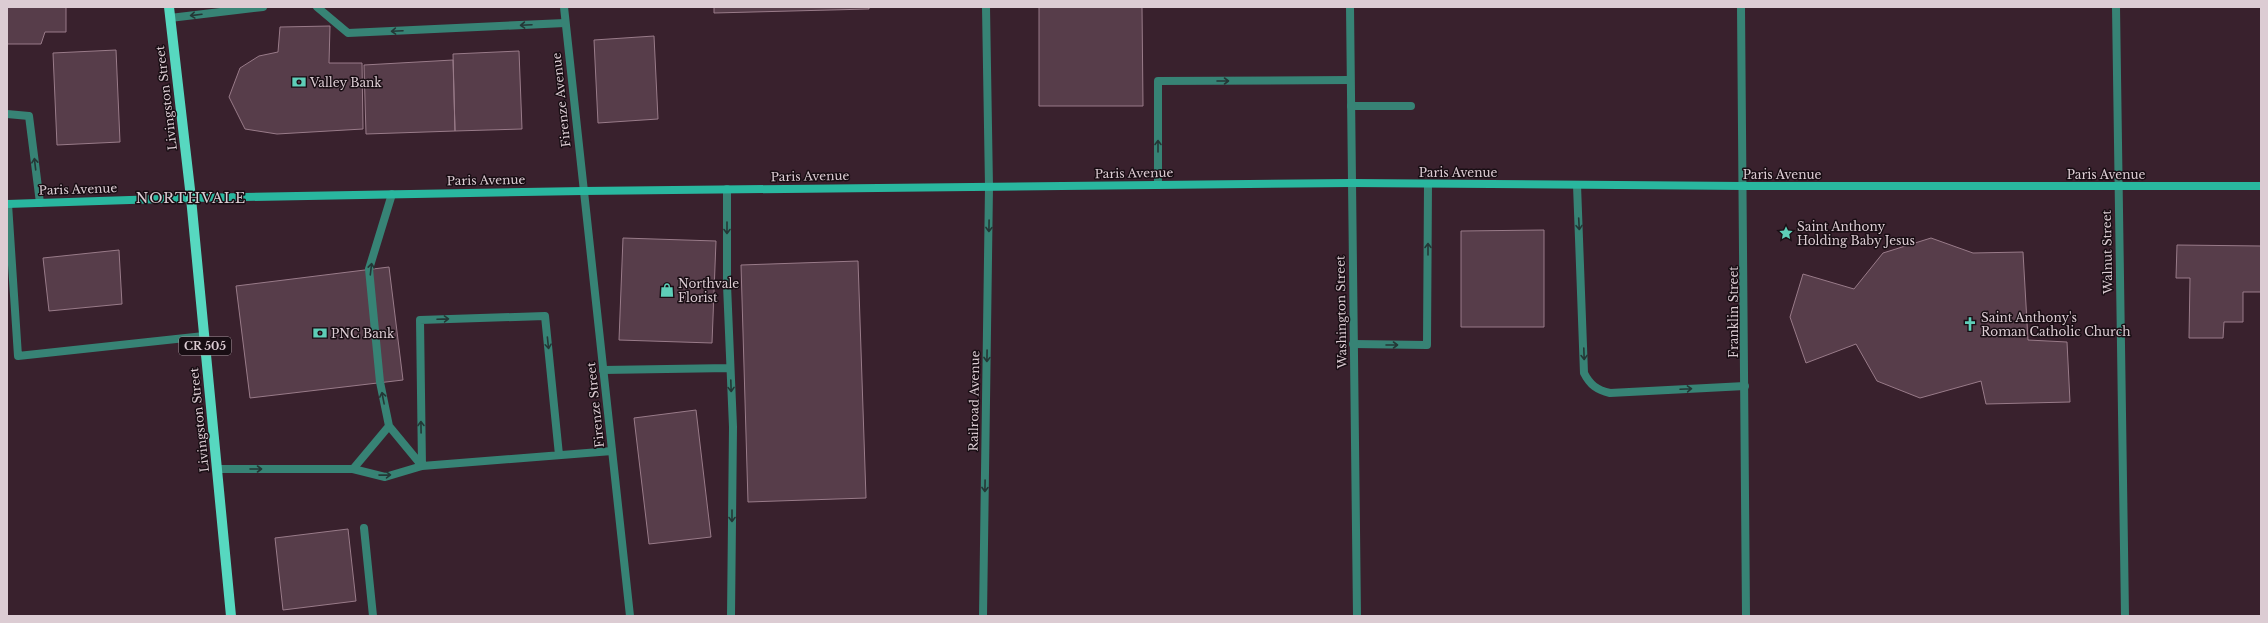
<svg xmlns="http://www.w3.org/2000/svg" width="2268" height="623" font-family="'Libre Baskerville',serif">
<style>
.building{fill:#573d4a;stroke:#997b89}
.lines{fill:none;stroke-linecap:round;stroke-linejoin:round}
.lane{stroke:#378375;stroke-width:8}
.street{stroke:#378375;stroke-width:8}
.secondary{stroke:#29b79f;stroke-width:8}
.primary{stroke:#57d8c0;stroke-width:10}
.oneway{stroke:#243736}
.labels{text-anchor:middle;dominant-baseline:central;stroke-width:3;stroke-linejoin:round;paint-order:stroke}
.shield{fill:#190e14;stroke:#a2939a;stroke-width:1}
.shield-label{font-size:11px;font-weight:bold;fill:#dcccd3}
.poi-label{font-size:12px;fill:#dcccd3;stroke:#190e14;text-anchor:start}
.street-label{font-size:12px;fill:#dcccd3;stroke:#190e14}
.quarter-label{font-size:14px;letter-spacing:1px;fill:#dcccd3;stroke:#190e14}
</style>
<rect width="100%" height="100%" fill="#39212d"/>
<path class="building" d="M7,7H66V32H45L41,44H7Z
M714,7H869V9L714,13Z
M1039,7H1142L1143,106H1039Z
M330,26L329,63H362L363,129L277,134L245,129L229,97L240,68L259,56L278,52L280,27Z
M654,36L658,119L598,123L594,40Z
M116,50L120,142L57,145L53,53Z
M519,51L522,129L455,131L453,54Z
M453,60L455,131L366,134L364,65Z
M1544,230V327H1461V231Z
M623,238L716,241L712,343L619,340Z
M1931,238L1973,253L2023,252L2028,340L2067,342L2070,402L1986,404L1981,381L1920,398L1877,381L1856,344L1806,363L1790,317L1803,274L1854,289L1883,253Z
M2177,245L2261,246V292H2243V322H2224L2223,338H2189L2190,278H2176Z
M119,250L122,304L49,311L43,258Z
M858,261L866,498L748,502L741,265Z
M389,267L403,380L250,398L236,286Z
M696,410L711,537L649,544L634,418Z
M348,529L356,601L283,610L275,538Z"/>
<g class="lines">
<path class="lane" d="M317,7L348,33L565,23
M986,7L989,187
M170,18L263,7
M1351,106H1411
M7,114L29,116L40,203
M1158,185V81L1350,80
M1577,185L1584,373C1590,385 1597,390 1610,393L1745,386
M727,189V285L733,427L731,616
M392,194L369,269L380,382L389,426L422,466
M8,204L18,356L204,336
M1353,344L1427,345L1428,184
M603,370L730,368
M422,466L420,320L545,316L559,455
M217,469H353L385,477L422,466L612,451
M353,469L389,426
M364,528L373,616"/>
<path class="street" d="M564,7L630,616
M1350,7L1357,616
M1741,7L1746,616
M2116,7L2125,616
M983,616L989,187"/>
<path class="secondary" d="M7,204L191,198L583,191L1351,183L1744,186H2261"/>
<path class="primary" d="M169,7L191,198L231,616"/>
</g>
<defs><path id="oneway-shaft" d="M-6 0H5M1.5-3L5.5 0L1.5 3" fill="none" stroke-width="1.6" stroke-linecap="round" stroke-linejoin="round"/></defs>
<g class="oneway">
<use href="#oneway-shaft" transform="translate(196 15) rotate(173)"/>
<use href="#oneway-shaft" transform="translate(526 25) rotate(177)"/>
<use href="#oneway-shaft" transform="translate(397 31) rotate(177)"/>
<use href="#oneway-shaft" transform="translate(1223 81)"/>
<use href="#oneway-shaft" transform="translate(1158 146) rotate(-90)"/>
<use href="#oneway-shaft" transform="translate(35 164) rotate(-97)"/>
<use href="#oneway-shaft" transform="translate(1579 224) rotate(87)"/>
<use href="#oneway-shaft" transform="translate(989 226) rotate(91)"/>
<use href="#oneway-shaft" transform="translate(727 228) rotate(90)"/>
<use href="#oneway-shaft" transform="translate(1428 249) rotate(-90)"/>
<use href="#oneway-shaft" transform="translate(371 269) rotate(-83)"/>
<use href="#oneway-shaft" transform="translate(443 319) rotate(-2)"/>
<use href="#oneway-shaft" transform="translate(548 343) rotate(84)"/>
<use href="#oneway-shaft" transform="translate(1392 345)"/>
<use href="#oneway-shaft" transform="translate(1584 354) rotate(88)"/>
<use href="#oneway-shaft" transform="translate(987 356) rotate(91)"/>
<use href="#oneway-shaft" transform="translate(731 386) rotate(88)"/>
<use href="#oneway-shaft" transform="translate(1686 389) rotate(-3)"/>
<use href="#oneway-shaft" transform="translate(383 398) rotate(-101)"/>
<use href="#oneway-shaft" transform="translate(421 427) rotate(-91)"/>
<use href="#oneway-shaft" transform="translate(256 469)"/>
<use href="#oneway-shaft" transform="translate(385 475) rotate(-1)"/>
<use href="#oneway-shaft" transform="translate(985 486) rotate(91)"/>
<use href="#oneway-shaft" transform="translate(732 516) rotate(90)"/>
</g>
<defs>
<symbol id="bank-bare" viewBox="-9 -9 18 18"><path d="M-6-4H6V4H-6ZM0-2.3a2.3 2.3 0 1 0 0 4.6a2.3 2.3 0 1 0 0-4.6Z" fill="#5eceb8" stroke="#190e14" stroke-width="2.5" paint-order="stroke"/></symbol>
<symbol id="sight-bare" viewBox="-9 -9 18 18"><path d="M0-6L1.8-2.2L6-1.7L2.9 1.2L3.7 5.4L0 3.3L-3.7 5.4L-2.9 1.2L-6-1.7L-1.8-2.2Z" fill="#5eceb8" stroke="#190e14" stroke-width="2.5" paint-order="stroke"/></symbol>
<symbol id="shop-bare" viewBox="-9 -9 18 18"><path d="M-5-2.5h2.3a2.7 3.5 0 0 1 5.4 0H5L5.5 6h-11ZM-1.5-2.5h3a1.5 2.3 0 0 0-3 0Z" fill="#5eceb8" stroke="#190e14" stroke-width="2.5" paint-order="stroke"/></symbol>
<symbol id="church-bare" viewBox="-9 -9 18 18"><path d="M-1.2-6h2.4v3.5h3.3v2.4h-3.3V6h-2.4V-.1h-3.3v-2.4h3.3Z" fill="#5eceb8" stroke="#190e14" stroke-width="2.5" paint-order="stroke"/></symbol>
</defs>
<g fill-rule="evenodd">
<use href="#bank-bare" x="289" y="72" width="20" height="20"/>
<use href="#sight-bare" x="1776" y="223" width="20" height="20"/>
<use href="#shop-bare" x="657" y="280" width="20" height="20"/>
<use href="#church-bare" x="1960" y="314" width="20" height="20"/>
<use href="#bank-bare" x="310" y="323" width="20" height="20"/>
</g>
<g class="labels">
<rect class="shield" x="179" y="337" width="52" height="18" rx="3"/>
<g class="shield-label">
<text x="205" y="346">CR 505</text>
</g>
<g class="poi-label">
<text x="310" y="82">Valley Bank</text>
<text x="1797" y="226">Saint Anthony<tspan x="1797" dy="14">Holding Baby Jesus</tspan></text>
<text x="678" y="283">Northvale<tspan x="678" dy="14">Florist</tspan></text>
<text x="1981" y="317">Saint Anthony's<tspan x="1981" dy="14">Roman Catholic Church</tspan></text>
<text x="331" y="333">PNC Bank</text>
</g>
<g class="street-label">
<text transform="translate(166 98) rotate(-97)">Livingston Street</text>
<text transform="translate(561 100) rotate(-96)">Firenze Avenue</text>
<text x="1458" y="172">Paris Avenue</text>
<text transform="translate(1134 173) rotate(-1)">Paris Avenue</text>
<text x="1782" y="174">Paris Avenue</text>
<text x="2106" y="174">Paris Avenue</text>
<text transform="translate(810 176) rotate(-1)">Paris Avenue</text>
<text transform="translate(486 180) rotate(-1)">Paris Avenue</text>
<text transform="translate(78 189) rotate(-2)">Paris Avenue</text>
<text transform="translate(2107 252) rotate(-91)">Walnut Street</text>
<text transform="translate(1341 312) rotate(-91)">Washington Street</text>
<text transform="translate(1733 312) rotate(-90)">Franklin Street</text>
<text transform="translate(974 401) rotate(-89)">Railroad Avenue</text>
<text transform="translate(595 405) rotate(-96)">Firenze Street</text>
<text transform="translate(199 420) rotate(-96)">Livingston Street</text>
</g>
<g class="quarter-label">
<text x="191" y="198">NORTHVALE</text>
</g>
</g>
<rect width="2268" height="623" fill="none" stroke="#dcccd3" stroke-width="16"/>
</svg>
